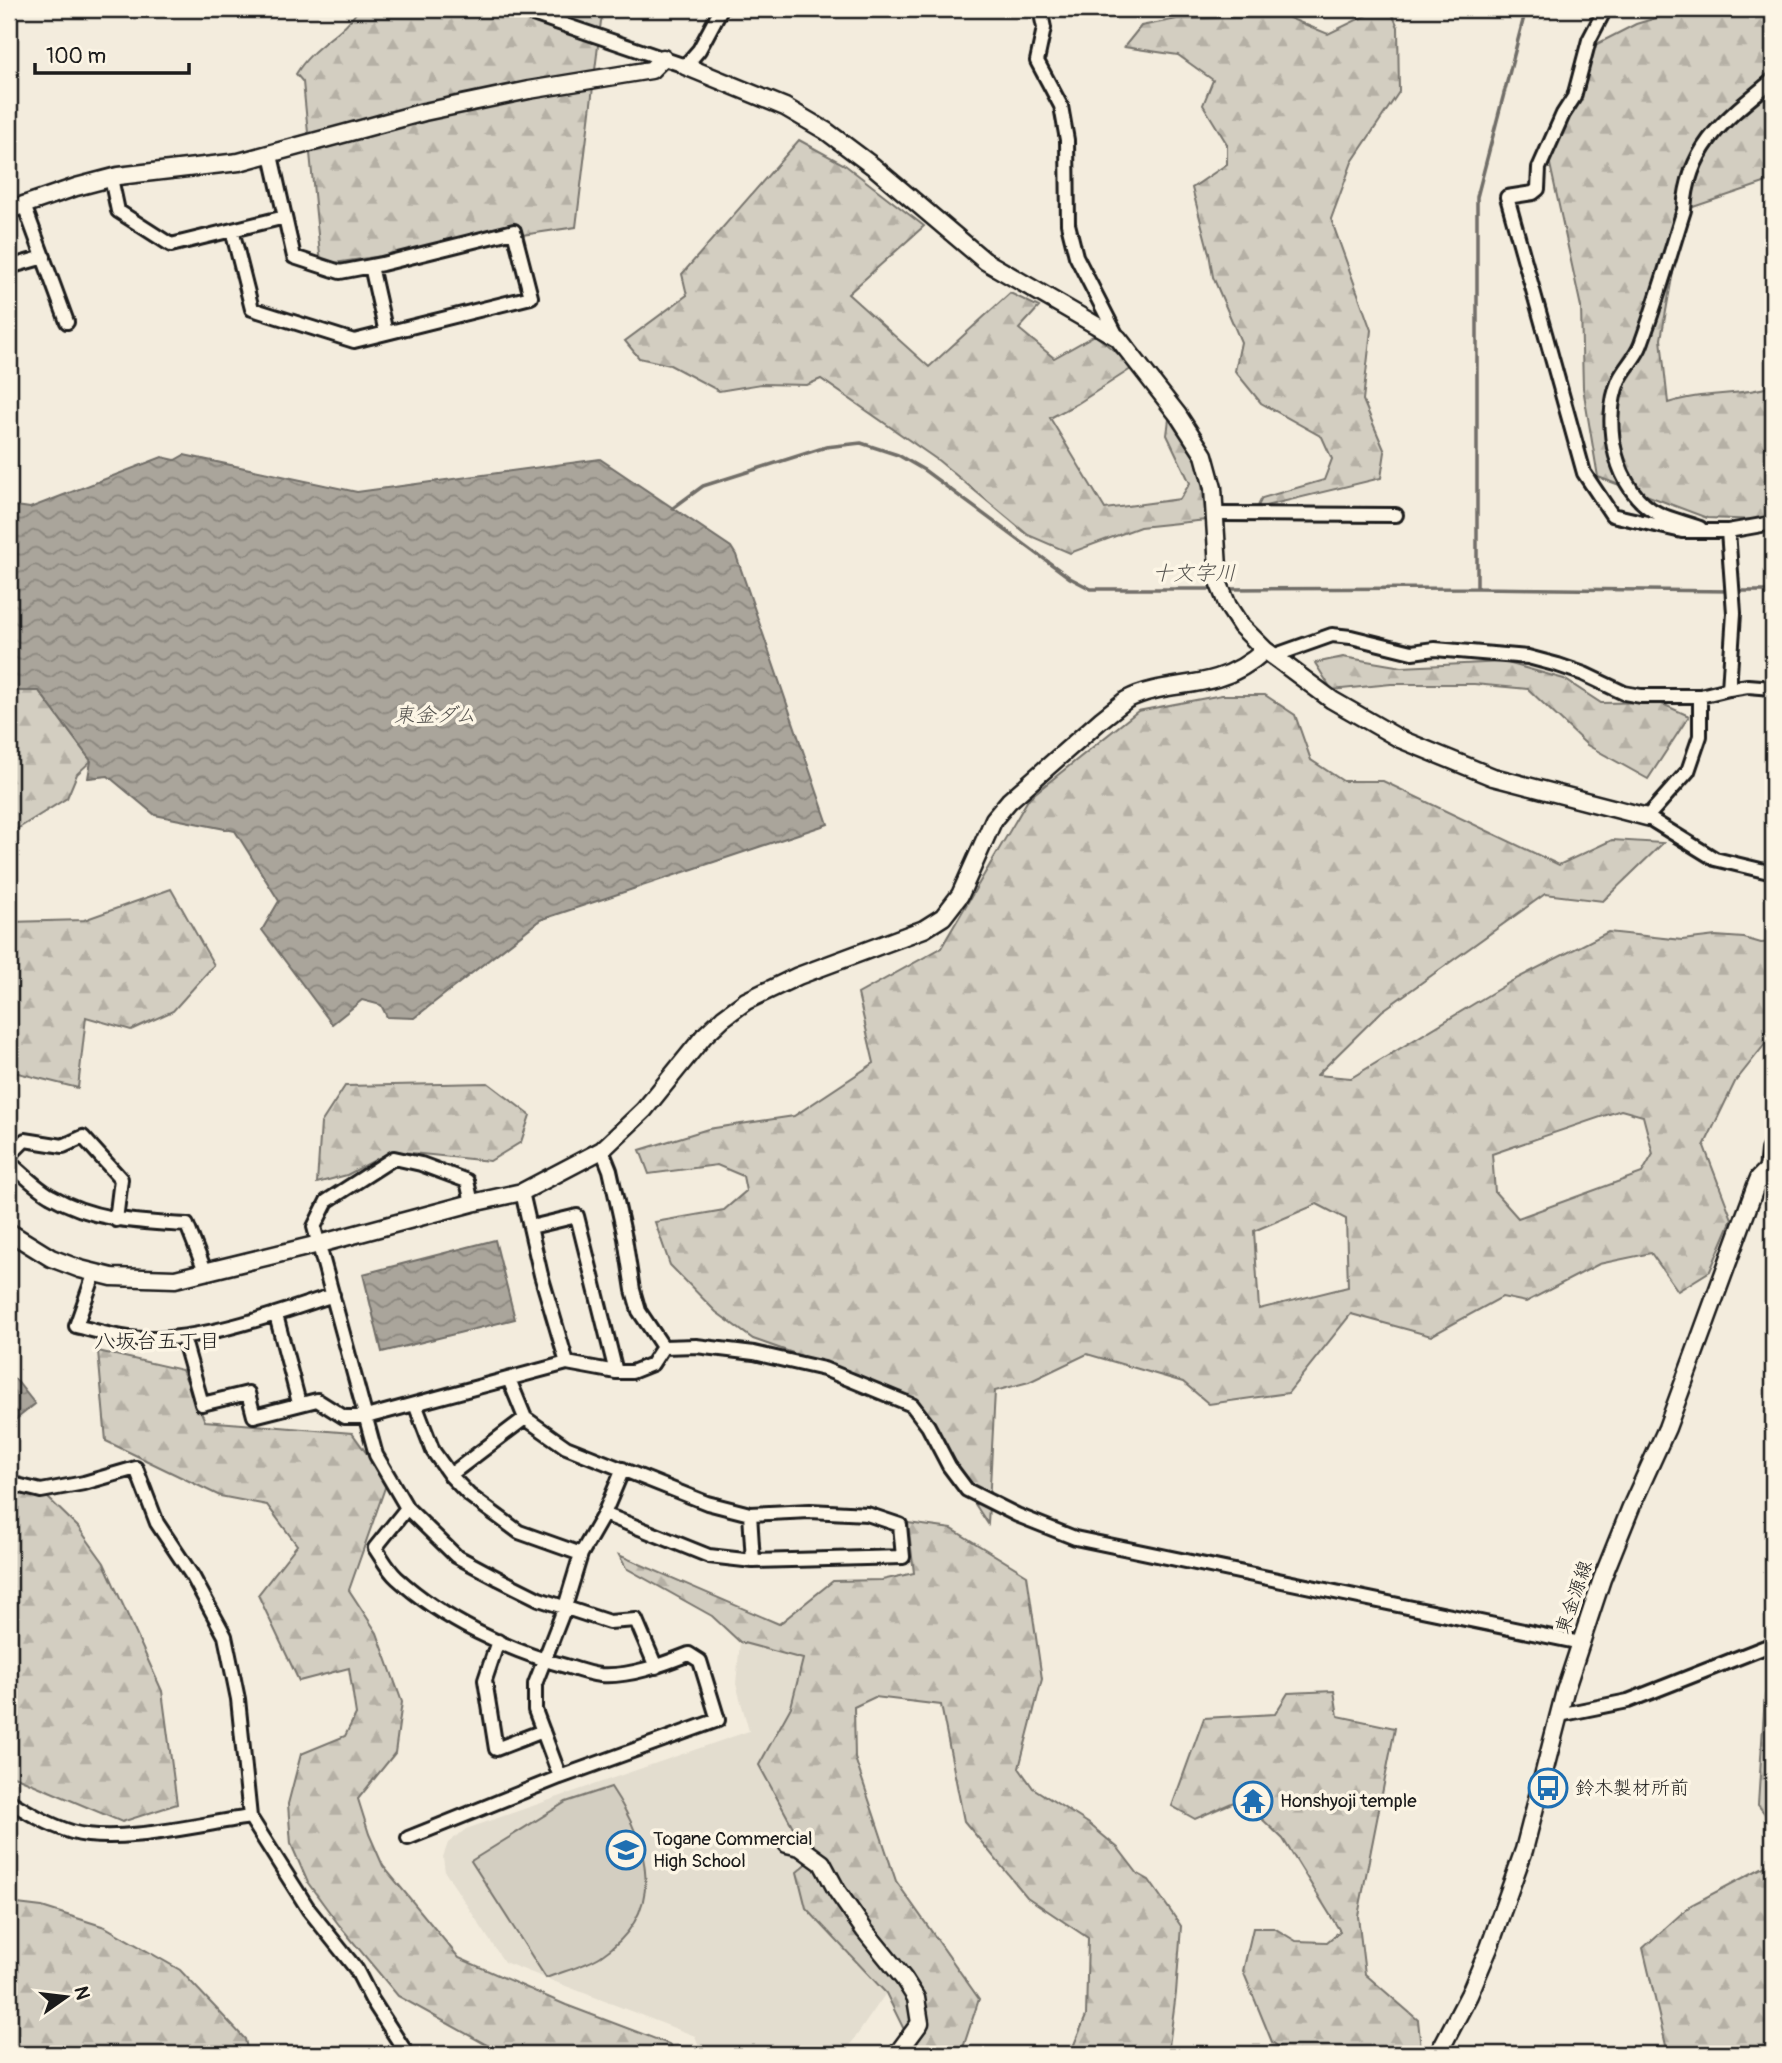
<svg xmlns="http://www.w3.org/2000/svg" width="1782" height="2063" font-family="Pangolin,'Klee One',sans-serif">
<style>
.built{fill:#e3ddcf}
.grass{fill:#d3cec1;stroke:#78756e;stroke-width:2}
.forest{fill:url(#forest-firs);stroke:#78756e;stroke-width:2;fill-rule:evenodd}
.water{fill:url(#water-waves);stroke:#716e68;stroke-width:2}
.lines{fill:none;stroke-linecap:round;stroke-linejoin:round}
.stream{stroke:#716e68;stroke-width:3.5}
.street-casing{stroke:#1c1c1c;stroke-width:18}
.secondary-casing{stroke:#1c1c1c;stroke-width:21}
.street{stroke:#fcf5e5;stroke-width:12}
.secondary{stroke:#fcf5e5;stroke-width:16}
.labels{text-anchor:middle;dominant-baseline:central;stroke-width:7;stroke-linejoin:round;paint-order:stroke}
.street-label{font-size:19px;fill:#1c1c1c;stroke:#fcf5e5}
.poi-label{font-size:19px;fill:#1c1c1c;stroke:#fcf5e5;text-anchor:start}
.water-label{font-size:21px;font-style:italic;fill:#55534f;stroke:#fcf5e5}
.neighbourhood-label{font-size:21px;fill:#1c1c1c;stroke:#fcf5e5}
</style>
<defs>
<pattern id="forest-firs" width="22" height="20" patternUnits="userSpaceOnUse" patternTransform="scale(1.75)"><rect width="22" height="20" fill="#d3cec1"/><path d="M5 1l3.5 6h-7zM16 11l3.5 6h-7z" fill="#b5b0a5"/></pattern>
<pattern id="water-waves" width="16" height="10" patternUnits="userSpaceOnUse" patternTransform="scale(1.75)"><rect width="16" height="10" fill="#aaa59b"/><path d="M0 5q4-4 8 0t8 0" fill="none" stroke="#8a867e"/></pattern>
</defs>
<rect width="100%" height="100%" fill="#f3ecdd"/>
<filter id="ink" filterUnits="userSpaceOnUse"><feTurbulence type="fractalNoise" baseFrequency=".0143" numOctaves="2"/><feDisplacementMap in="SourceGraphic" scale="14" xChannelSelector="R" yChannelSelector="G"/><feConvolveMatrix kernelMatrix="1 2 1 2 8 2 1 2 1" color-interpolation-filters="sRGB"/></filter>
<g filter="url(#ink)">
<path class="built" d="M740,1642L803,1659L791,1707L760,1765L811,1860L806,1908L886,1993L844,2054H702L695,2036L504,1962L445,1872L443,1857L448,1843L466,1829L749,1731L736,1684Z"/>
<path class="grass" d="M611,1787C649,1844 668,1911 601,1956C586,1966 564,1971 546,1978L471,1861L566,1802Z"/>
<path class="forest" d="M359,9H606L601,21L576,227L321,265L303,82L296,74C313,45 342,35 359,9Z
M1379,9H1390L1398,27L1399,92L1352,162L1331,219L1371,330L1363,400L1385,452L1381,478L1257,508L1262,498L1324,480L1332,459L1322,437L1261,403L1235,371L1241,342L1213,277L1209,253L1192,188L1227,164V144L1203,105L1213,80L1178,55L1124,47L1141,26L1177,19L1287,17L1328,34Z
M1686,9H1773V180L1684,210L1661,339L1668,403C1703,391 1737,397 1773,386V513L1759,520L1707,518L1598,477L1583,388L1581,307L1548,155L1589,48L1636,24Z
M799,140L845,165L924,226L848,294L929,367L1010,293L1039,307L1019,329L1054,358L1095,335L1134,367L1077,404L1050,418L1105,509L1180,499L1190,483L1167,435L1169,419L1200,466L1206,520L1140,527L1070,553L1028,535L939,461L821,379L807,385L761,384L719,391L670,365L639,358L625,341L687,295L682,274Z
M1343,657L1402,667L1504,662L1564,679L1601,703L1658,702L1689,716L1648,779L1587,745L1528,689L1474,684H1391L1332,690L1315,663Z
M9,691H39L91,761L77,774L67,798L9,834Z
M1222,695H1265L1295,715L1311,760L1343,781H1383L1559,865L1612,840L1663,843L1603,901L1545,894L1382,1011L1317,1075L1351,1078L1510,982L1608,932L1682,940L1716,936L1744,938L1761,943L1773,942V1034L1735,1082L1704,1146L1732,1219L1710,1271L1678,1291L1651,1253L1599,1264L1526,1302L1502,1297L1431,1336L1351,1314L1288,1393L1209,1404L1183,1382L1087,1354L1029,1382L995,1391L988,1524L903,1394L870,1380L753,1339L716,1312L670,1265L655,1222L724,1210L746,1191L743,1176L717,1165L649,1174L640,1150L708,1129L794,1116L874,1063L858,994L941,948L1029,798L1138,711ZM1621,1110L1643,1116L1653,1154L1642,1173L1518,1218L1495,1192L1492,1154ZM1317,1204L1346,1219L1348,1287L1259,1309L1254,1231Z
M171,889L214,965L173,1011L131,1030L86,1017L78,1088L14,1072L9,1068V922L84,920Z
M488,1083L530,1115L521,1142L490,1161L392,1151L347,1175L317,1183L321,1123L345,1086Z
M98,1351L182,1370L205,1421L352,1433L387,1482L349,1590L377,1633L402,1702L395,1753L358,1799L369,1834L383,1866L459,1958L566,2005L669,2044L678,2054H503L398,1996L339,1925L308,1883L291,1844L288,1804L301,1754L345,1736L356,1714L349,1668L299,1681L258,1595L297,1545L267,1505L220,1496L106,1441Z
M9,1483L41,1491L78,1527L104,1563L162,1691L177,1804L122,1822L9,1774Z
M908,1523L952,1529L1027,1575L1042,1679L1019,1768L1033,1788L1088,1823L1118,1848L1138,1874L1149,1880L1181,1926L1176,1993L1168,2054H1070L1086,2016L1088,1938L1027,1897L964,1821L941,1705L875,1697L854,1707L855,1758L896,1881L979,1999L961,2054H916L886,1993L806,1908L797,1872L811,1860L759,1765L791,1707L803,1659L740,1642L712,1616L626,1568L619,1555L779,1624L833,1581L882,1580L914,1573Z
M1334,1691L1338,1716L1395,1728L1358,1916L1365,1974L1418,2020L1421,2049L1397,2051L1394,2054H1289L1272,2042L1243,1971L1253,1928H1274L1296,1941L1327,1942L1340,1931L1283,1839L1241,1799L1195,1819L1172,1806L1204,1718L1275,1714L1288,1693Z
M1773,1691V1824L1758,1805L1765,1695Z
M1773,1862V2054H1668L1643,1948L1691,1905Z
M9,1903L42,1907L105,1927L180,1970L245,2039L248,2054H9Z"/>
<path class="water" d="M184,455L357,492L600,459L731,547L736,555L828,824L540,920L414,1018L387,1017L381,1005L362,1000L332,1024L262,930L279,901L235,831L155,815L108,776L88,778L91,761L39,691H9V505L30,508L162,457L175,460Z
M495,1240L515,1319L382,1352L363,1274Z
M9,1375L16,1380L35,1404L9,1425Z"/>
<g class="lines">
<path class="stream" d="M673,508L703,486L826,447L861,443L898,455L924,470L1070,578L1091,589H1215
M1477,588V197L1526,9
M1226,589L1477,588L1729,591
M1737,591H1773"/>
<defs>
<path id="street" d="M518,9L685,66L699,50L721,9
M1040,9L1044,28L1037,61L1061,106L1067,140L1068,224L1076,256L1118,338
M1597,9L1602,15L1589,40L1574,97L1563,114L1539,168L1538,189L1533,193L1507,197L1584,473L1612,515L1682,531H1728L1773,523
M111,178L118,211L171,245L285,217
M24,205L67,322
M232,230L252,309L354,341L531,297L514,231L382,264L340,272L294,257L271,155
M371,266L386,333
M9,267L44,257
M1215,514L1396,515
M1700,528C1687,523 1672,520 1659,514C1615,493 1601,422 1619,380C1625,367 1636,358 1641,344C1657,300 1670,255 1684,210C1688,145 1727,118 1773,80
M1728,531L1734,613L1729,689L1748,686L1773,688
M1273,656L1332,635L1351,637L1412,652L1435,649L1528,657L1558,665L1584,674L1624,693L1641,696H1700L1729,689
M1700,696V736L1688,771L1647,817L1715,859L1773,873
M602,1150L610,1170L625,1238L633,1290L639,1311L663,1347
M9,1156L25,1140L63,1146L83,1137L121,1179L116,1220
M9,1162C22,1173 36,1188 51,1196C94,1221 139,1222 187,1225L206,1273
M1766,1170L1768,1150L1773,1140
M522,1192L541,1275L567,1363
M472,1203L467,1181L421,1164L394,1158L327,1201L314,1227L376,1455L407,1508L456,1556L499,1579L539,1599L609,1622L636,1620L656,1667
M531,1227L577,1216L616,1372
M95,1272L76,1326C93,1330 111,1336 129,1338C191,1345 274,1315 333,1295
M276,1315L299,1403
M183,1337L202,1404L248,1393L254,1416L317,1400L344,1417H366L567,1363L616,1372H632L652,1364L663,1347
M663,1347L696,1346L754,1353L824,1369L912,1405L928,1426L949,1466L967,1490L1017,1515L1075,1538L1581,1643
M509,1379L525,1418L566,1447L707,1503L750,1514L810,1511L867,1514L900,1525L903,1557L753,1561L709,1556L604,1514
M415,1404L433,1451L450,1475L469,1495L519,1532L581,1554
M450,1475L525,1418
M9,1483L41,1491L84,1483L136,1468L157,1523L193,1577L225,1636L238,1699L250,1817L309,1910L356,1969L372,2000L407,2054
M407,1508L375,1548C382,1558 388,1570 397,1578C443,1620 509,1651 569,1667C578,1670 590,1674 600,1675C630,1677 661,1665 689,1654L700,1661L718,1720L560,1777L408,1838
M750,1514L753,1561
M498,1641L485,1680L496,1749L543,1731
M1559,1715L1628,1701L1773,1644
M560,1777L535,1710V1684L565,1607L581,1554L604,1514L623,1469
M9,1801C29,1813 49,1825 72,1832C118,1845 201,1824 250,1817"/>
<path id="secondary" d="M685,66L785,107L826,131L874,167L985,261L1118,338L1178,415L1204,455L1213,488L1219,584L1228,606L1241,626L1265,650L1332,700L1400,739L1493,777L1647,817
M9,210L76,187L118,176L239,162L424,112L529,90L651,70L663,58
M9,1232L51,1258L80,1269L112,1277L175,1279L319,1244L472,1203L522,1192L602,1150L644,1110L704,1036L723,1018L746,1001L798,976L924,929L943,917L960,895L994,819L1009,801L1102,719L1126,700C1155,685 1187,687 1217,678C1234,673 1252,662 1265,650
M787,1844L800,1847L822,1863L837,1891L865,1931L904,1979L916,1998L920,2023L897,2054
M1438,2054L1469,1995L1489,1948L1524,1850L1565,1691L1602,1579L1631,1507L1667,1428L1755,1188L1759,1178L1773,1164"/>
</defs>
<use href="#street" class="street-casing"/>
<use href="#secondary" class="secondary-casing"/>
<use href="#street" class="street"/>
<use href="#secondary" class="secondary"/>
</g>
</g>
<defs>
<symbol id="bus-ring" viewBox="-11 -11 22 22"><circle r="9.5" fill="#fcf5e5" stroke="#1f6fb2" stroke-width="1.5"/><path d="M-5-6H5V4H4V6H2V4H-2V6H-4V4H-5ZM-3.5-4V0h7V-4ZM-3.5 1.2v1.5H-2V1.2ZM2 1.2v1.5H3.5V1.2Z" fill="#1f6fb2"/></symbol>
<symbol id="temple-ring" viewBox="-11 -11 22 22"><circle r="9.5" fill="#fcf5e5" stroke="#1f6fb2" stroke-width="1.5"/><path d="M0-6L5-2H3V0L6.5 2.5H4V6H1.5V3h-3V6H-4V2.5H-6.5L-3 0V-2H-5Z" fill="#1f6fb2"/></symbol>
<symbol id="school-ring" viewBox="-11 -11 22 22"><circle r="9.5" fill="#fcf5e5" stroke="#1f6fb2" stroke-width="1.5"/><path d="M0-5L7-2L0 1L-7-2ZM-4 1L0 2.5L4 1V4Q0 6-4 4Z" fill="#1f6fb2"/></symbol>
</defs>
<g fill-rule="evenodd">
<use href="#bus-ring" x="1526" y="1766" width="44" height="44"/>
<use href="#temple-ring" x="1231" y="1779" width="44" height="44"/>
<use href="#school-ring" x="604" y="1828" width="44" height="44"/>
</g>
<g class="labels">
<g class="street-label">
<text transform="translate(1574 1597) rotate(-71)">東金源線</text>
</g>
<g class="poi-label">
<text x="1575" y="1788">鈴木製材所前</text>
<text x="1280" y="1801">Honshyoji temple</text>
<text x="653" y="1839">Togane Commercial<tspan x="653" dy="22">High School</tspan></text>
</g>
<g class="water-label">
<text x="1194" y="573">十文字川</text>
<text x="435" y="715">東金ダム</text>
</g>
<g class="neighbourhood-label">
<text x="157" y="1341">八坂台五丁目</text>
</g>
</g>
<rect width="1782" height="2063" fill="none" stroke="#fcf5e5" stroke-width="35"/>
<rect x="18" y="18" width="1747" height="2028" fill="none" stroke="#1c1c1c" stroke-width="2.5" filter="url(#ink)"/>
<g transform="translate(66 1997) rotate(76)" stroke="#fcf5e5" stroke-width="5" paint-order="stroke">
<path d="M0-5L12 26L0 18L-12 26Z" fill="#1c1c1c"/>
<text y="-10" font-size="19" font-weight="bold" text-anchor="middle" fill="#1c1c1c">N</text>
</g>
<path d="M35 63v10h154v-10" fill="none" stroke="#1c1c1c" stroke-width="3.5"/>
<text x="46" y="63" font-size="21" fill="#1c1c1c" stroke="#fcf5e5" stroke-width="5" paint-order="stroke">100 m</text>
</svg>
